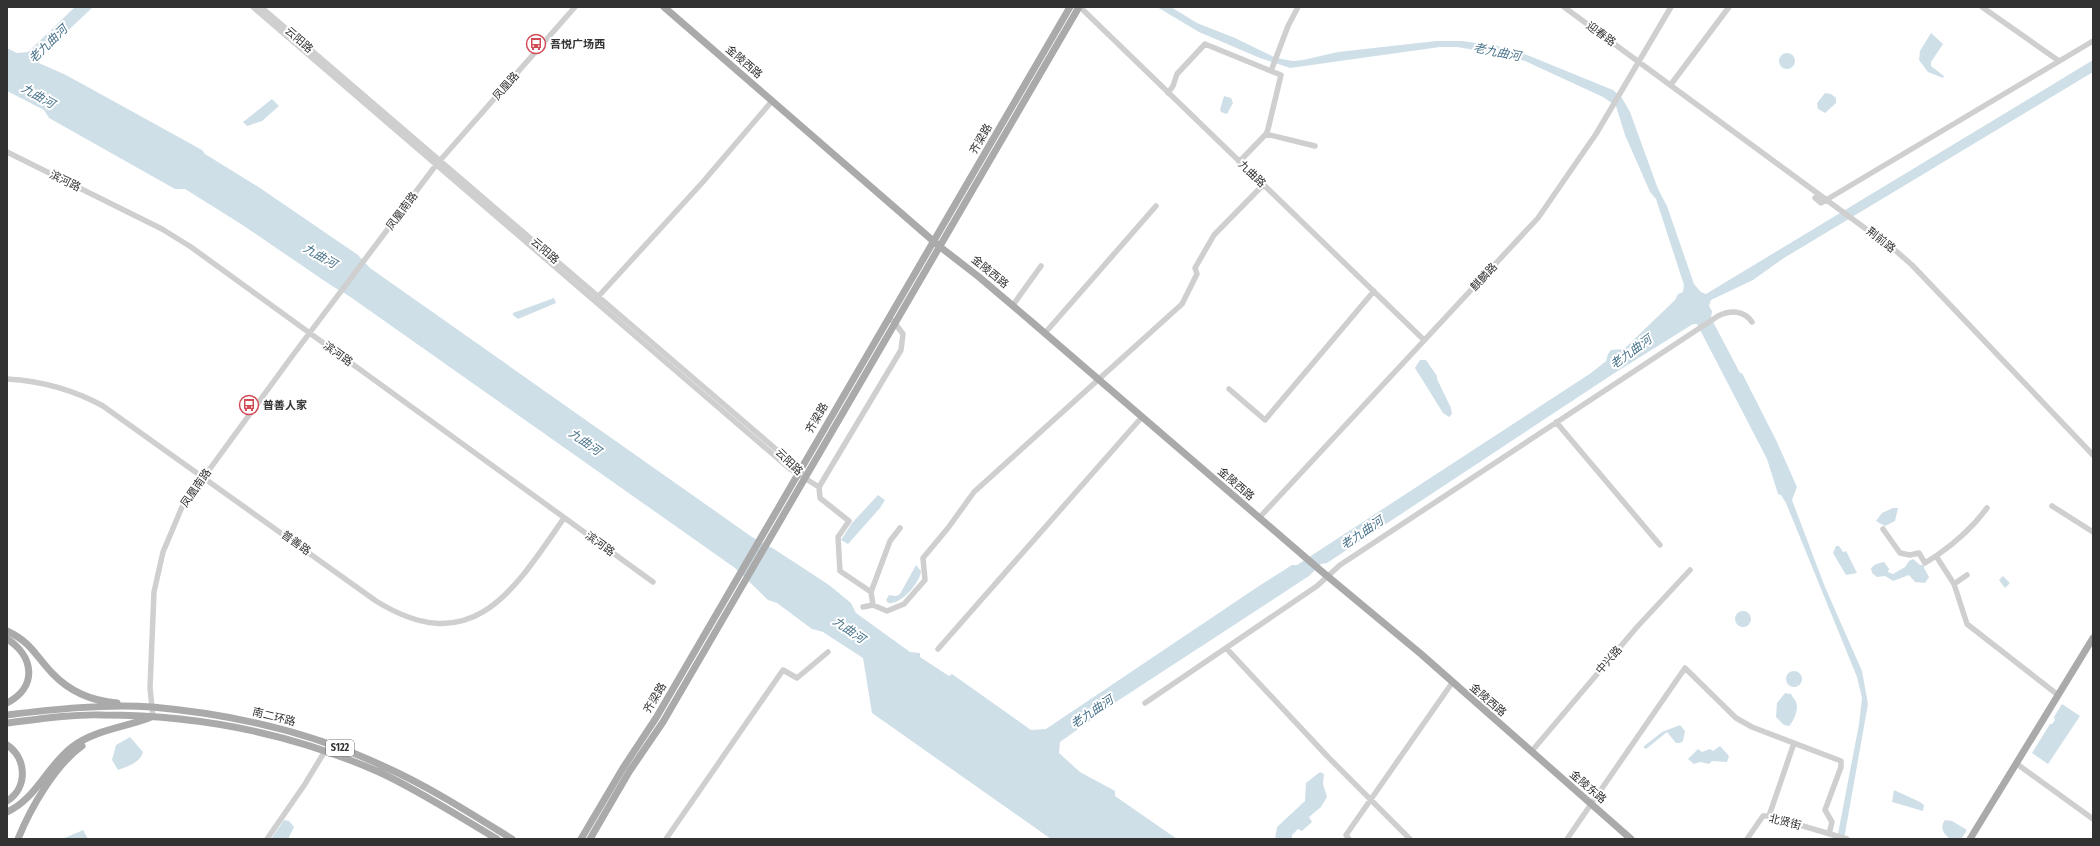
<svg xmlns="http://www.w3.org/2000/svg" width="2100" height="846" font-family="'Fira Sans Condensed','Noto Sans SC',sans-serif">
<style>
.water{fill:#cfdfe8}
.lines{fill:none;stroke-linecap:round;stroke-linejoin:round}
.minor{stroke:#cfcfcf;stroke-width:5.5}
.major{stroke:#aaa;stroke-width:7}
.labels{text-anchor:middle;dominant-baseline:central;stroke-width:4;stroke-linejoin:round;paint-order:stroke}
.shield{fill:#fff;stroke:#707070;stroke-width:1}
.shield-label{font-size:10px;font-weight:bold;fill:#323232}
.street-label{font-size:11px;fill:#323232;stroke:#fff}
.poi-label{font-size:11px;font-weight:bold;fill:#323232;stroke:#fff;text-anchor:start}
.water-label{font-size:12px;font-style:italic;fill:#49738c;stroke:#fff}
</style>
<rect width="100%" height="100%" fill="#fff"/>
<path class="water" d="M75,7H93L42,55L39,63L66,75L202,150L205,154L260,188L358,255L370,268L752,537L774,549L829,585L851,603L856,613L910,652L920,653V657L949,676L952,674L1031,730L1046,729L1259,586L1292,565H1297L1591,373L1606,361L1608,354L1611,350L1624,349L1675,300L1678,294L1683,292L1684,285L1656,199L1650,192L1625,135L1616,106L1603,97L1525,61L1505,55L1457,47H1440L1290,68L1260,58L1199,32L1157,7H1171L1197,23L1235,38L1276,58L1293,61L1303,60L1338,52L1436,41H1462L1497,46L1520,52L1613,90L1622,98L1630,112L1658,189L1667,206L1694,284L1701,292L1706,294L2093,60V72L1784,258L1753,280L1711,300L1709,306L1712,311L1711,318L1740,373H1742L1777,442L1797,487L1792,500L1825,587L1862,671L1868,704L1844,839H1837L1859,724L1862,698L1857,677L1786,503L1781,495L1778,494L1767,459L1697,324H1693L1613,374L1327,563L1321,564L1309,576L1119,700L1060,742L1059,753L1080,772L1115,791V796L1177,839H1051L872,713L863,658L823,632L812,629L777,603L768,600L735,568L349,296L332,286L241,224L185,189H175L49,118L44,110L7,91V48L17,53L28,52Z
M1931,33L1943,44L1931,62V66L1944,76L1943,78L1928,72L1919,60L1920,51Z
M1779 61a8 8 0 1 1 16 0a8 8 0 1 1-16 0Z
M1825,93L1831,94L1836,98V103L1825,113L1818,109L1817,103Z
M1224,96L1231,98L1233,103L1227,114L1221,112L1220,110Z
M272,99L279,106L262,121L247,126L243,122Z
M554,298L556,303L518,319L513,315V313Z
M1420,360H1426L1437,376V379L1451,408L1452,414L1449,417L1443,413L1415,368Z
M878,495L885,500L880,508L848,544L841,540L852,523Z
M1893,508H1898L1895,521L1885,526L1876,521L1882,513Z
M1836,546H1839L1843,552L1846,551L1857,573L1846,575L1833,553Z
M1913,559L1920,565H1924V568L1929,577L1925,583L1915,582L1909,575L1893,581L1885,576L1877,577L1872,573L1871,568L1876,564L1884,562L1889,569L1888,572L1893,574L1905,567L1909,561Z
M916,565L921,571C920,583 901,605 888,603L886,600L889,595L896,596L900,594Z
M2003,576L2010,583L2005,588L1999,580Z
M1735 619a8 8 0 1 1 16 0a8 8 0 1 1-16 0Z
M1786 679a8 8 0 1 1 16 0a8 8 0 1 1-16 0Z
M1785,693L1791,694C1792,697 1795,699 1796,702C1799,709 1794,721 1789,726L1784,725L1776,717L1777,703Z
M2062,704L2080,716L2048,764L2032,753L2050,724H2052L2055,720L2054,717Z
M1680,725L1685,731L1683,741L1680,743H1676L1667,732L1646,749L1643,747L1662,732Z
M130,737L143,752C140,763 128,766 118,770L112,760L116,745Z
M1720,746L1729,756L1727,762L1712,761L1709,764L1700,762L1694,764L1688,759L1698,749L1702,752L1710,749L1713,751Z
M1320,772L1324,774L1323,784L1327,797L1321,807L1309,817L1312,822L1302,831L1298,829L1292,835V839H1275L1277,827L1305,801L1306,783Z
M1894,790L1920,802L1924,805L1923,811L1892,802Z
M284,820L289,821L294,827L288,839H271Z
M1945,820L1952,821L1967,830L1961,839H1950C1944,834 1939,828 1945,820Z
M83,830L88,839H62L81,831Z"/>
<g class="lines">
<path class="minor" d="M253,7L790,469L819,487L901,350L903,334L894,322L889,318
M261,7L792,463L802,473
M1080,7L1424,340
M1564,7L1896,251L1912,265L2093,455
M1982,7L2059,61
M1672,83L1729,7
M1168,93L1173,86L1177,74L1205,44L1271,71
M1266,134L1315,146
M7,152L162,229L191,247L653,582
M1239,162L1266,134L1268,129L1281,75L1271,71L1288,26L1298,7
M1815,198L1821,203L2093,41
M596,299L702,183L772,101
M1013,305L1041,266
M1045,333L1156,206
M7,379C42,381 72,389 103,406L376,601C473,661 514,590 564,518
M1229,389L1265,420L1374,291
M1556,422L1660,545
M819,487L820,498L849,521L838,537L840,571L871,592L890,541L900,528
M2052,506L2093,532
M1259,518L1538,218L1596,134L1671,7
M1883,529L1900,553L1910,555L1919,553L1925,563L1936,556L1954,584L1967,624L2058,695
M1936,556C1955,543 1973,527 1987,508
M1954,584L1967,575
M871,592L873,605
M863,607L873,605L887,611L904,604L925,580L923,558L948,528L974,492L1182,304L1197,274L1195,268L1214,235L1263,185
M1226,648L1328,757L1410,839
M938,649L1142,417
M1145,703L1317,586L1340,565L1718,316C1730,310 1744,310 1752,322
M153,717L150,688L154,592L163,552L182,507L293,355L436,165L575,7
M1531,752L1637,627L1690,570
M2017,764L2093,819
M1769,816L1794,743
M267,839L305,784L325,751
M666,839L783,670L797,678L828,652
M1349,839L1346,835L1452,683
M1567,839L1685,668L1736,718L1752,727L1841,761V767L1825,810L1832,822L1829,834
M1747,839L1763,816H1769L1847,839"/>
<path class="major" d="M664,7L939,246L979,277L1033,323L1320,570L1421,654L1631,839
M7,631C32,643 34,654 52,673C69,691 92,701 117,703
M7,639C34,656 38,687 7,703
M7,715C55,709 104,704 152,707C231,714 311,732 383,766C428,786 470,813 512,839
M7,723C39,719 71,714 103,715C198,715 293,734 379,772C420,791 458,816 497,839
M7,745C27,758 28,788 7,801
M7,812C36,799 47,766 72,747C95,730 122,728 149,718
M18,839C30,809 55,765 82,746
M581,839L623,768L656,718L1070,7
M590,839L629,772L663,722L1079,7
M1970,839L2093,638"/>
</g>
<defs>
<symbol id="bus-ring" viewBox="-11 -11 22 22"><circle r="9.5" fill="#fff" stroke="#d24c58" stroke-width="1.5"/><path d="M-5-6H5V4H4V6H2V4H-2V6H-4V4H-5ZM-3.5-4V0h7V-4ZM-3.5 1.2v1.5H-2V1.2ZM2 1.2v1.5H3.5V1.2Z" fill="#d24c58"/></symbol>
</defs>
<g fill-rule="evenodd">
<use href="#bus-ring" x="525" y="33" width="22" height="22"/>
<use href="#bus-ring" x="238" y="394" width="22" height="22"/>
</g>
<g class="labels">
<rect class="shield" x="326" y="740" width="28" height="16" rx="3"/>
<g class="shield-label">
<text x="340" y="748">S122</text>
</g>
<g class="street-label">
<text transform="translate(1601 34) rotate(36)">迎春路</text>
<text transform="translate(299 40) rotate(41)">云阳路</text>
<text transform="translate(744 62) rotate(41)">金陵西路</text>
<text transform="translate(506 86) rotate(-49)">凤凰路</text>
<text transform="translate(981 139) rotate(-60)">齐梁路</text>
<text transform="translate(1252 174) rotate(44)">九曲路</text>
<text transform="translate(65 181) rotate(26)">滨河路</text>
<text transform="translate(402 211) rotate(-53)">凤凰南路</text>
<text transform="translate(1881 240) rotate(38)">荆前路</text>
<text transform="translate(545 251) rotate(41)">云阳路</text>
<text transform="translate(990 272) rotate(39)">金陵西路</text>
<text transform="translate(1484 277) rotate(-47)">麒麟路</text>
<text transform="translate(338 354) rotate(36)">滨河路</text>
<text transform="translate(817 418) rotate(-60)">齐梁路</text>
<text transform="translate(789 462) rotate(44)">云阳路</text>
<text transform="translate(1236 484) rotate(41)">金陵西路</text>
<text transform="translate(196 488) rotate(-55)">凤凰南路</text>
<text transform="translate(296 543) rotate(36)">普善路</text>
<text transform="translate(600 544) rotate(36)">滨河路</text>
<text transform="translate(1609 660) rotate(-49)">中兴路</text>
<text transform="translate(655 698) rotate(-59)">齐梁路</text>
<text transform="translate(1488 700) rotate(41)">金陵西路</text>
<text transform="translate(274 717) rotate(14)">南二环路</text>
<text transform="translate(1588 787) rotate(41)">金陵东路</text>
<text transform="translate(1785 822) rotate(14)">北贤街</text>
</g>
<g class="poi-label">
<text x="550" y="44">吾悦广场西</text>
<text x="263" y="405">普善人家</text>
</g>
<g class="water-label">
<text transform="translate(48 44) rotate(-44)">老九曲河</text>
<text transform="translate(1497 52) rotate(11)">老九曲河</text>
<text transform="translate(38 96) rotate(30)">九曲河</text>
<text transform="translate(320 256) rotate(30)">九曲河</text>
<text transform="translate(1631 352) rotate(-36)">老九曲河</text>
<text transform="translate(585 442) rotate(35)">九曲河</text>
<text transform="translate(1362 533) rotate(-34)">老九曲河</text>
<text transform="translate(849 630) rotate(35)">九曲河</text>
<text transform="translate(1092 712) rotate(-34)">老九曲河</text>
</g>
</g>
<rect width="2100" height="846" fill="none" stroke="#323232" stroke-width="16"/>
</svg>
